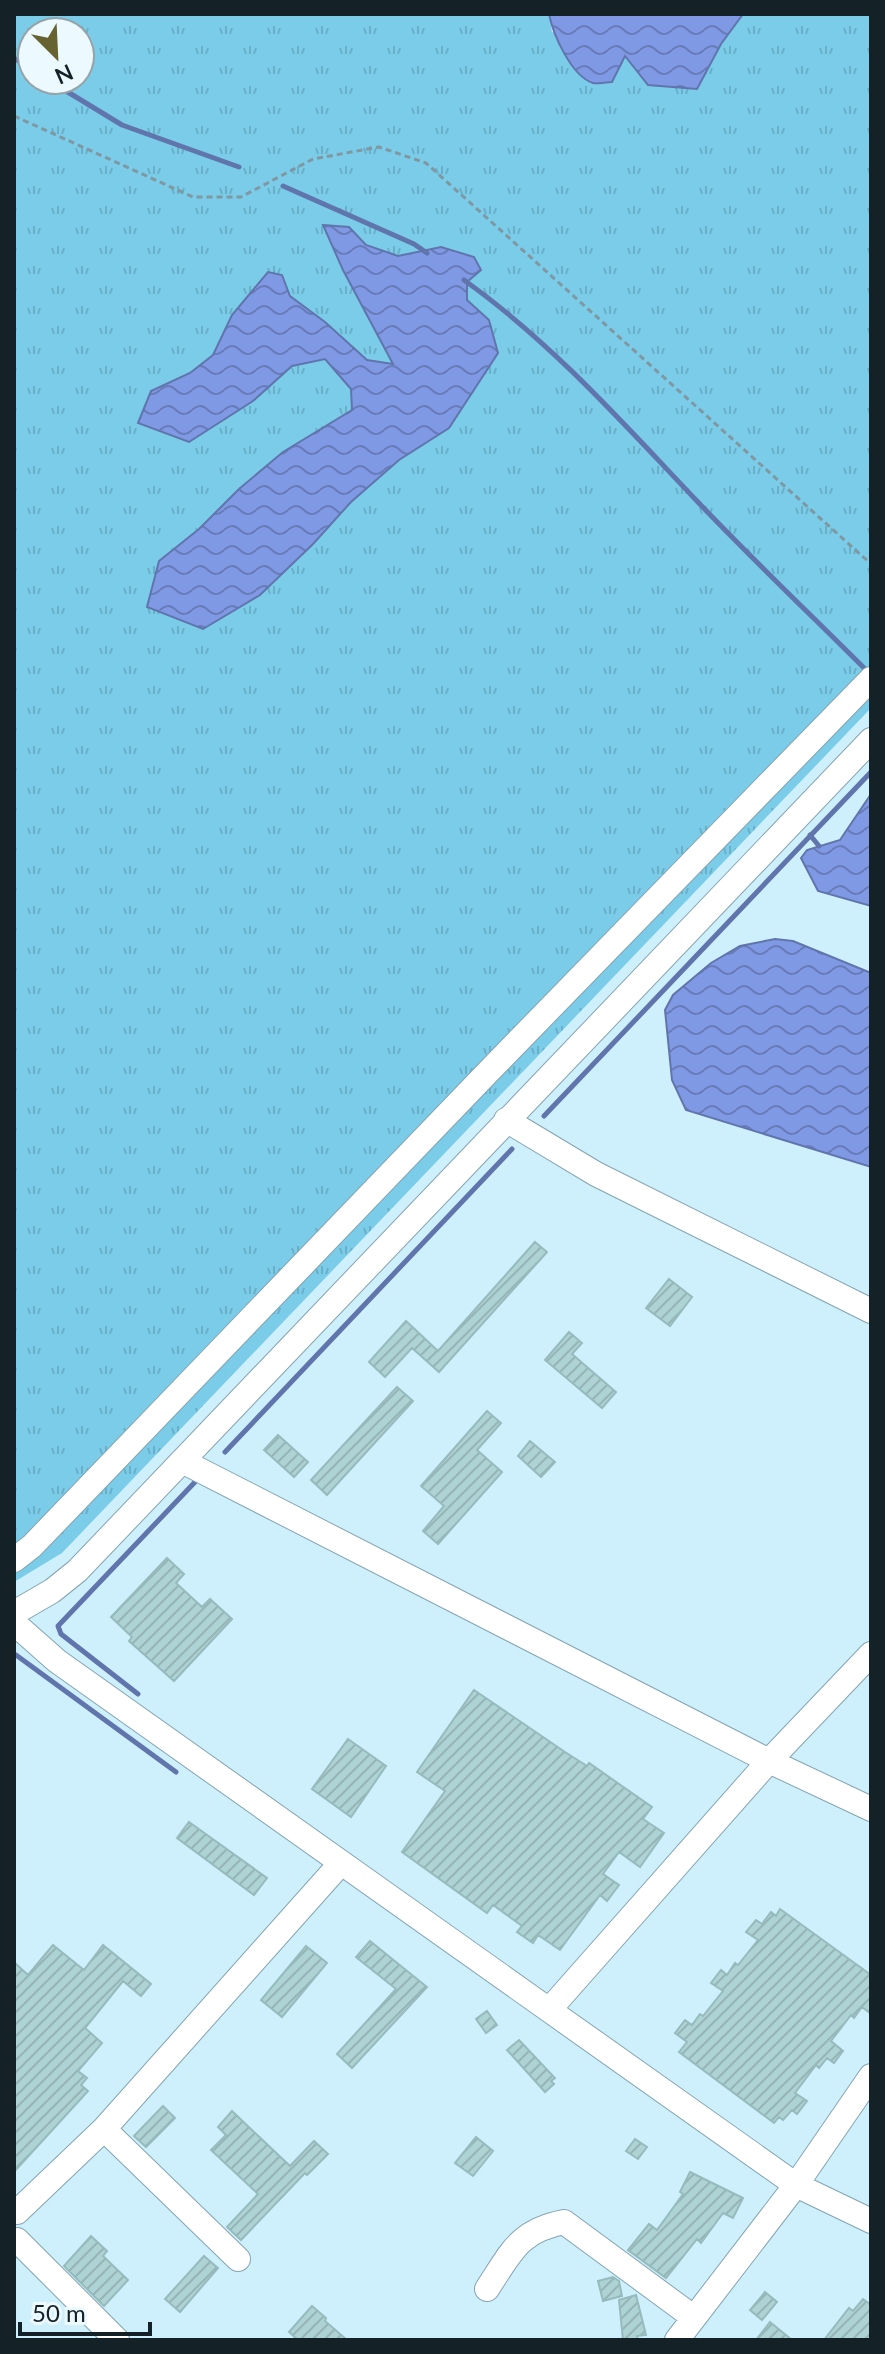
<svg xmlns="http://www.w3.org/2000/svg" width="885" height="2354" font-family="Lato,sans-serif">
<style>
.grass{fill:url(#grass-tufts);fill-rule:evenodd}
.water{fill:url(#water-waves);stroke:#6075ac;stroke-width:2}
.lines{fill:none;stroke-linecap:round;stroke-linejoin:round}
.stream{stroke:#6075ac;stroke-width:5}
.building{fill:url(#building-hatch);stroke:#96bbbc;stroke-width:2}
.minor-casing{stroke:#84a4b0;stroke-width:26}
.path{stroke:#7f98a2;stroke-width:3;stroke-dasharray:6 4;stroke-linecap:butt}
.minor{stroke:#fff;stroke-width:24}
</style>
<defs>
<pattern id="grass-tufts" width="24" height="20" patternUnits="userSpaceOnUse" patternTransform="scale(2)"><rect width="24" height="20" fill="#7acce9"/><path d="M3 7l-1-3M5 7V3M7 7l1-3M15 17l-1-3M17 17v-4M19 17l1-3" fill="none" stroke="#69afc8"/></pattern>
<pattern id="water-waves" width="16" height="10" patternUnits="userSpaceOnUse" patternTransform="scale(2)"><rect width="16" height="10" fill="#8099e5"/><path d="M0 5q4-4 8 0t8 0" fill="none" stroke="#687cb9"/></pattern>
<pattern id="building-hatch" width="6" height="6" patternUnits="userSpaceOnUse" patternTransform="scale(2)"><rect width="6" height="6" fill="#aed3d4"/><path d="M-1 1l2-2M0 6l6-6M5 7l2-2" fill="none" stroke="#95b5b6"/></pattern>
</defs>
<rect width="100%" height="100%" fill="#cef0fd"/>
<path class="grass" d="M14,14H549L552,32L625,56L649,85L721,44L743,14H871V708L62,1553L14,1582ZM32,32H80V80H32ZM324,225L349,227L366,245L398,256L441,247L467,282V300L489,320L449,428L399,460L351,502L313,544L199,529L239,489L283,452L352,410L351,389L325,359L292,366L253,401L151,391L190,373L213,355L282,275L290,296L325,322L367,360L393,364L343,270Z"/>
<path class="water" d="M549,14H743L721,44L697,89L648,85L625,56L612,82C606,82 598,84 593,83C571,76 553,34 549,14Z
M323,225L349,227L366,245L398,256L441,247L474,257L481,270L467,282V300L489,320L498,353L449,428L399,460L351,502L313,544L260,595L203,629L147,607L159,561L199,529L239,489L283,452L352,410L351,389L325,359L292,366L253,401L189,442L138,423L151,391L190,373L213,355L232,315L268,272L282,275L290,296L325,322L367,360L393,364L343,270Z
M871,794V906L818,891L801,858L807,850L840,840Z
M775,939L793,941L871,973V1167L686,1110L672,1080L665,1010L673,995L711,963L740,946Z"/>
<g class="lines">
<path class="stream" d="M14,58L32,70
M48,80L122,125L239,167
M283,186L414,244L427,253
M464,280C551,342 622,422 695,499C750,557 808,612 864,668
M810,835L819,846
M544,1116L871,772
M225,1452L512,1149
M16,1655L176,1772
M138,1694L61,1634L58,1626L195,1482"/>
</g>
<path class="building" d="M535,1242L547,1252L439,1372L412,1348L385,1377L369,1362L406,1321L438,1351Z
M669,1279L692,1297L670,1326L646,1308Z
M569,1332L582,1343L572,1354L616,1392L602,1408L545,1360Z
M397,1387L413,1401L327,1495L311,1480Z
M487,1411L501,1423L477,1450L502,1472L438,1544L423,1531L444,1506L421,1486Z
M278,1435L308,1462L294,1477L264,1450Z
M530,1441L555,1462L541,1477L518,1456Z
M167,1558L184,1574L176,1583L202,1607L210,1599L232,1619L174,1681L129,1641L132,1637L111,1617Z
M474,1690L565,1752L587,1766L589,1763L652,1807L643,1819L664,1833L640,1867L619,1852L603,1874L619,1885L607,1901L600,1895L560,1950L538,1935L533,1943L517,1932L522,1926L493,1905L487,1913L402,1852L445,1791L417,1772Z
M348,1739L386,1766L351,1817L312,1789Z
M189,1822L267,1878L254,1895L177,1838Z
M780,1909L871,1975V2014L862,2007L854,2018L851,2015L831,2041L843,2051L834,2063L827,2058L819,2068L816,2065L795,2093L807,2101L797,2114L792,2110L783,2120L779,2117L774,2123L679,2052L687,2042L675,2033L685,2020L692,2025L700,2014L703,2016L723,1991L711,1983L721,1970L727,1975L735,1963L738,1965L758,1940L746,1932L756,1920L762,1924L771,1912L776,1916Z
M370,1941L427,1987L352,2068L337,2054L396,1989L356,1957Z
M53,1945L84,1970L103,1945L151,1984L141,1996L123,1981L85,2028L102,2043L78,2071L87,2078L81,2085L88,2091L14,2172V1962L28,1975Z
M306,1946L327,1963L282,2017L261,2000Z
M487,2011L497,2025L486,2033L476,2019Z
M519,2040L555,2078L551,2081L554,2084L545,2092L507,2050Z
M163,2106L175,2118L146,2147L134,2136Z
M232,2111L290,2166L314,2141L328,2154L307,2175L305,2173L241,2240L227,2227L258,2194L211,2150L226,2135L218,2127Z
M476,2137L493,2151L473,2176L455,2163Z
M635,2139L647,2147L638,2159L626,2151Z
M690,2172L743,2198L733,2218L723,2213L701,2243L697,2239L666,2278L628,2250L649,2224L657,2230L683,2194L680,2192Z
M91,2236L107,2251L103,2256L128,2280L104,2306L64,2266Z
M204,2256L218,2268L180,2312L165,2299Z
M613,2277L619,2281L622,2296L603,2301L598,2281Z
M765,2292L777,2302L762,2320L750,2310Z
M636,2295L646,2335L637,2336L638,2340H623L619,2300Z
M863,2299L871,2305V2340H824L849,2308L853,2311Z
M312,2306L326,2318L325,2321L347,2340H298L289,2332Z
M770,2322L792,2340H756Z"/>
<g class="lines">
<defs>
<path id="minor" d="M506,1120L596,1174L871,1311
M182,1461L769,1761L871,1809
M14,1560L32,1546L489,1071L871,679
M14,1613L52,1591L77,1571L871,740
M14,1623L57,1661L549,2010
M871,1654L769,1761L549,2010L796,2185L871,2221
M104,2129L238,2259
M17,2212L104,2129L341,1863
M17,2240L117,2340
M487,2289C511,2253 518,2231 564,2222L693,2317
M677,2340L796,2185L871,2076"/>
</defs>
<use href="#minor" class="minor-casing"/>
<path class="path" d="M14,116L193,197H241L313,159L379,147L426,163L871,564"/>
<use href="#minor" class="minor"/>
</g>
<rect width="885" height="2354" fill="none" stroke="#142126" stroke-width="32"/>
<g transform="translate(56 56) rotate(156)"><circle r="38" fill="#ecf9fe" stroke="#96a3a8" stroke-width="2"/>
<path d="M0-6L14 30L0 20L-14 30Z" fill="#666330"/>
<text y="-12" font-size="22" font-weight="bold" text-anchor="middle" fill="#142126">N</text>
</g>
<path d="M20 2322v12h130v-12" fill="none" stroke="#142126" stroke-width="4"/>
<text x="32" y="2322" font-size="24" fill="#142126" stroke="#ecf9fe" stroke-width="6" paint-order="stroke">50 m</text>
</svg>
